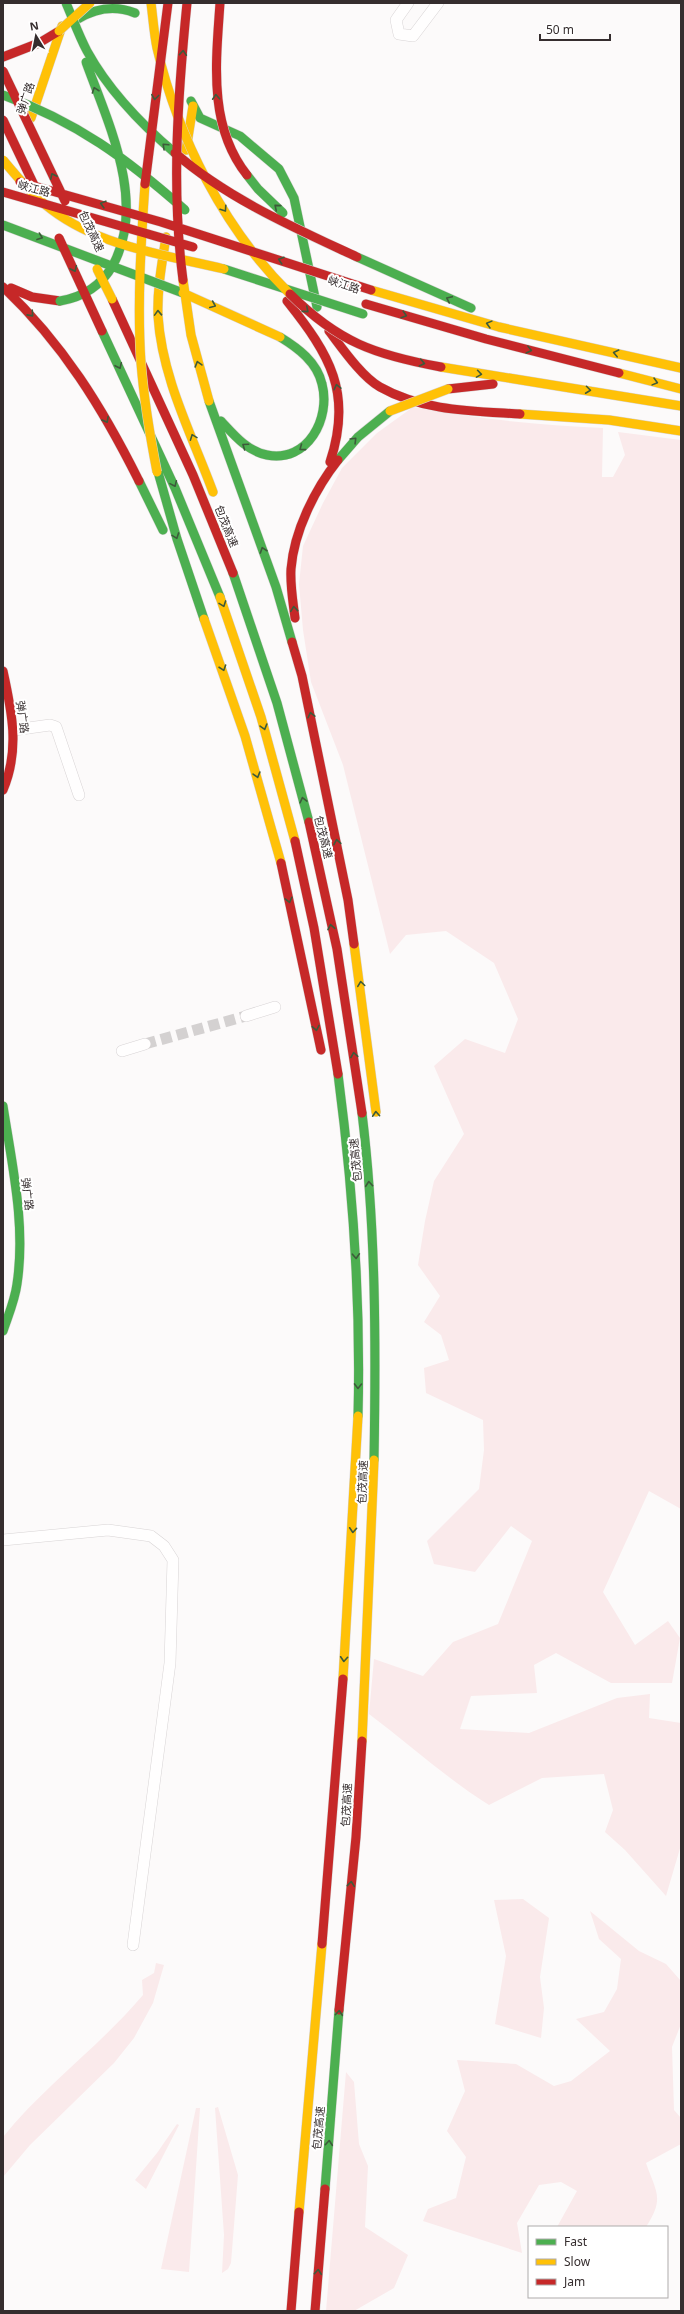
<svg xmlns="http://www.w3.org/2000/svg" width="684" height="2314" font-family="'Noto Sans','Noto Sans SC',sans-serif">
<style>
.green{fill:#faeaeb}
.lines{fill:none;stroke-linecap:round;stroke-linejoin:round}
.street-tunnel{stroke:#d4d1d1;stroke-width:11;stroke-dasharray:11 5.5;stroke-linecap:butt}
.street-casing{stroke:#d8d4d5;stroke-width:12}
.fast-casing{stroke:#d8d4d5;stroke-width:10}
.slow-casing{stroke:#d8d4d5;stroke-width:10}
.jam-casing{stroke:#d8d4d5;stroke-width:10}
.street{stroke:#fffefe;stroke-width:11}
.fast{stroke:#4caf50;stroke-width:9}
.slow{stroke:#ffc107;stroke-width:9}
.jam{stroke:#c62828;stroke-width:9}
.fast-bridge-casing{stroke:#d8d4d5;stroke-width:10;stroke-linecap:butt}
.slow-bridge-casing{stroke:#d8d4d5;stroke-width:10;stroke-linecap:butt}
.jam-bridge-casing{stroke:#d8d4d5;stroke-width:10;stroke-linecap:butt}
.fast-bridge{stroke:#4caf50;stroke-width:9}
.slow-bridge{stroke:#ffc107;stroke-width:9}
.jam-bridge{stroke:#c62828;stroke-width:9}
.oneway{stroke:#3d5a3a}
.labels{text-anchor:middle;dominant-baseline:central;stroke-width:4;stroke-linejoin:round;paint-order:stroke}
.street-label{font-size:11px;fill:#352d2e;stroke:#fff}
</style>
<rect width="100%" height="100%" fill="#fcfafa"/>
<path class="green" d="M413,407C477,419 539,425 603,428L602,477H613L625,455L618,432L681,440V1509L649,1491L603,1592L635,1645L668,1621L680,1638L672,1683H611L556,1653L534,1665L537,1693L471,1696L460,1729L529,1733L617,1698L650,1694L649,1718L681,1723V1845L666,1896L625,1850L605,1832L613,1810L604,1774L542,1778L489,1805C446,1778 409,1744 369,1714L374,1659L423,1676L453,1642L498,1624L532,1541L511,1526L475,1572L434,1564L427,1541L479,1489L484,1450L483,1420L426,1393L424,1368L449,1360L441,1335L424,1322L440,1296L418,1265L425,1221L434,1181L464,1134L434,1066L465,1039L505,1053L518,1019L494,963L446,931L406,935L390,954L343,765L311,682L303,630L299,584L303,546L323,503L342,468L377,433Z
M523,1899L549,1918L540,1977L544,2008L541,2038L495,2024L506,1956L494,1900Z
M590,1911L639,1951L666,1964L681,1981V2024L672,2047L674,2110L681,2118V2144L646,2163C656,2192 665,2198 646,2227H557L577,2191L561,2182L539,2185L517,2223L522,2253L423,2221L428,2209L456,2198L466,2157L447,2131L465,2091L457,2060L516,2064L554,2086L571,2081L610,2051L576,2019L604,2012L617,1989L621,1959L599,1939Z
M156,1963L164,1965L153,2003L134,2038L114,2063L30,2145L3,2177V2137C45,2085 100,2046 143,1995L142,1980L154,1973Z
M346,2072L354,2082L359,2144L368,2166L365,2227L408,2255L394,2288L354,2311H326Z
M218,2107L238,2175L231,2263L228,2269L222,2273L224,2235L215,2108Z
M196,2108H200L189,2272L161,2269Z
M177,2124L179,2125L146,2189L135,2180L157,2153Z"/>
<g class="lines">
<path class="street-tunnel" d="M145,1044L246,1016"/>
<defs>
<path id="street" d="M408,3L396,20L399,34L413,36L438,3
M14,730L50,725L56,727L79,795
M246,1016L275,1007
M122,1051L145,1044
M3,1540L108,1530L151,1536L164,1546L173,1560L170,1663L133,1945"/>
<path id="fast" d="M78,19C96,8 115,5 135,13
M191,101L200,118L240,136L279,169L294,198L317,307
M357,257L471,308
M102,331L175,488L220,597
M209,401L276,587L292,642
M221,421C234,435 247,451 267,455C308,463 331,418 322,384C317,362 298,348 280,337
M338,460L358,437L390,411
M158,472L177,539L204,619
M139,481L163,530
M233,573L277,703L309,822
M338,1074C353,1188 361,1301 358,1416
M3,1106C12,1165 26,1225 17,1284C15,1300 8,1316 3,1331
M362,1113C376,1229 376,1345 374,1460
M325,2189L339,2010"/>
<path id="slow" d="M31,118L62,26
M186,150L193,106
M166,237C162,263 157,289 158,316C162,378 192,435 213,492
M371,290L499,327L681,368
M441,367L681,406
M619,373L681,389
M520,414L609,420L681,431
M220,597L261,717L295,841
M204,619L245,736L281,863
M354,944L376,1112
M343,1679L358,1416
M362,1741L374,1460
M299,2212L322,1944"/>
<path id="jam" d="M3,57L39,43L59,31
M3,287C63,344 102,407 139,481
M11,288L32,297L60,301
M112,299L193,475L233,573
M287,301C330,355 353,393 330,462
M366,304L486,339L619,373
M329,331C342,348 362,377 380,387C422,411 473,411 520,414
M448,389L493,384
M295,618C293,602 290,585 291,569C294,531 315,489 338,460
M292,642L302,676L348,900L354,944
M3,671C12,712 20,750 3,790
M309,822L337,949L362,1113
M295,841L314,928L338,1074
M281,863L321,1050
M322,1944L343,1679
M339,2010L356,1837L362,1741
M291,2311L299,2212
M315,2311L325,2189"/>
</defs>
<use href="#street" class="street-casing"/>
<use href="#fast" class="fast-casing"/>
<use href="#slow" class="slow-casing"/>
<use href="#jam" class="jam-casing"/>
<use href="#street" class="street"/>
<use href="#fast" class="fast"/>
<use href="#slow" class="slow"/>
<use href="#jam" class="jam"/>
<defs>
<path id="fast-bridge" d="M66,3C73,19 79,36 87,51C109,91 141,124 175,153
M3,95C77,122 126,158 185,210
M247,175L258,189L283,213
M3,225L183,293
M224,269L363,314
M60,301C84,297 101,286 113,265C147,202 108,123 86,62"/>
<path id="slow-bridge" d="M151,3C153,18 154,34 157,48C178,138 224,229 290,294
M59,31L90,3
M3,160C18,178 33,196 52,210C101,247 166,255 224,269
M145,184C141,243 137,304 141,363C144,400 150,436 157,472
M97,269L112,299
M183,280L191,335L209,401
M183,293L280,337
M390,411L448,389"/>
<path id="jam-bridge" d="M220,3C216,62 208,126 247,175
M3,71L65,201
M3,120L34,185
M175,153C228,199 295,228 357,257
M20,182L161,222L371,290
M145,184L168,3
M3,192L193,247
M59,238L102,331
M183,280C171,188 178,94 187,3
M290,294C338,342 375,355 441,367"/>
</defs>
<use href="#fast-bridge" class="fast-bridge-casing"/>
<use href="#slow-bridge" class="slow-bridge-casing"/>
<use href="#jam-bridge" class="jam-bridge-casing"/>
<use href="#fast-bridge" class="fast-bridge"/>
<use href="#slow-bridge" class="slow-bridge"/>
<use href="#jam-bridge" class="jam-bridge"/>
</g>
<defs><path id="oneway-chevron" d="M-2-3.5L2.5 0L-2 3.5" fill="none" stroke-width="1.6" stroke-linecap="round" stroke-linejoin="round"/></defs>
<g class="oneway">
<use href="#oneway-chevron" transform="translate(183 53) rotate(-86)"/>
<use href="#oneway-chevron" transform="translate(95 90) rotate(-109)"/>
<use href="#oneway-chevron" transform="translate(155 97) rotate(97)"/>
<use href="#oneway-chevron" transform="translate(216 97) rotate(-93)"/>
<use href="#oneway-chevron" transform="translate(165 146) rotate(-137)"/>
<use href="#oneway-chevron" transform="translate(53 176) rotate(-115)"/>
<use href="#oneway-chevron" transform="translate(103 204) rotate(-164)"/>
<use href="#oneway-chevron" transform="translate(277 207) rotate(-140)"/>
<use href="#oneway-chevron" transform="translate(224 209) rotate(56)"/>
<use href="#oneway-chevron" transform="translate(40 237) rotate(20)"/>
<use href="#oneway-chevron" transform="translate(281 260) rotate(-162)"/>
<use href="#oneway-chevron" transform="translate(74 269) rotate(65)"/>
<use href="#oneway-chevron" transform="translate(449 299) rotate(-155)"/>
<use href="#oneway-chevron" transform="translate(213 305) rotate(23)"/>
<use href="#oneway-chevron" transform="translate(306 310) rotate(41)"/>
<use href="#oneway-chevron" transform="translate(158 313) rotate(-92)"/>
<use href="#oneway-chevron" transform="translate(31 314) rotate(48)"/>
<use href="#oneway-chevron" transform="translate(404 315) rotate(17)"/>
<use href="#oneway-chevron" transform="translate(489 324) rotate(-165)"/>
<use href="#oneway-chevron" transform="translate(529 350) rotate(14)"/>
<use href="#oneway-chevron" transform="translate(616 353) rotate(-167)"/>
<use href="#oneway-chevron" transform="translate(422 363) rotate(12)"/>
<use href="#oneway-chevron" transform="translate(198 364) rotate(-106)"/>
<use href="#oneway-chevron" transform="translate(119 366) rotate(65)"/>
<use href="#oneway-chevron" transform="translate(479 374) rotate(9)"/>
<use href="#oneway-chevron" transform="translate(655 382) rotate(15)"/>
<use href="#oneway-chevron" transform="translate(337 387) rotate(-103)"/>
<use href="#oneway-chevron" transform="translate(588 390) rotate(7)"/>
<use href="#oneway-chevron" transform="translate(106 420) rotate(61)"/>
<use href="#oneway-chevron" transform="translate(193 437) rotate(-111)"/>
<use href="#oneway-chevron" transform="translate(354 440) rotate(-45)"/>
<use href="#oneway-chevron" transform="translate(245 446) rotate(-145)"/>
<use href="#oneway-chevron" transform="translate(302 448) rotate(143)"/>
<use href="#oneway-chevron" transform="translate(174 484) rotate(66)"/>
<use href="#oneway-chevron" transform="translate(176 536) rotate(70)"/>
<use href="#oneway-chevron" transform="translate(263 550) rotate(-109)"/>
<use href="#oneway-chevron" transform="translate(223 604) rotate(70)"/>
<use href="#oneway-chevron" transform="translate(294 609) rotate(-96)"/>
<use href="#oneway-chevron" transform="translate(223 668) rotate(71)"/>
<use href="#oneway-chevron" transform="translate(311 715) rotate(-103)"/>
<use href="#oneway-chevron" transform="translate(264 727) rotate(74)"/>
<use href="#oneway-chevron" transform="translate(257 775) rotate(74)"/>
<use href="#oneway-chevron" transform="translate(303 800) rotate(-104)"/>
<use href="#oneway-chevron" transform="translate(337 842) rotate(-100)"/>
<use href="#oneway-chevron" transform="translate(289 900) rotate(76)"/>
<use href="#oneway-chevron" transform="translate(331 927) rotate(-101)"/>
<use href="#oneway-chevron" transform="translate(361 984) rotate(-98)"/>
<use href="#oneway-chevron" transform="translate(316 1028) rotate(79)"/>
<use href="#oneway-chevron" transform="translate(354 1055) rotate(-99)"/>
<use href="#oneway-chevron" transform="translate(376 1114) rotate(-94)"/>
<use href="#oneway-chevron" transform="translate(369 1184) rotate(-95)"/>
<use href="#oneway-chevron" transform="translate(356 1256) rotate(87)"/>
<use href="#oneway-chevron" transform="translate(358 1386) rotate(91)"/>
<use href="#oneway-chevron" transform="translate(353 1530) rotate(94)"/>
<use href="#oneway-chevron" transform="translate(344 1659) rotate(94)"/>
<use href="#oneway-chevron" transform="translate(351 1884) rotate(-84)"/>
<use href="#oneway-chevron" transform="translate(339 2013) rotate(-85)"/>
<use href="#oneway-chevron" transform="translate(329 2143) rotate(-85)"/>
<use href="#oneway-chevron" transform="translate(318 2272) rotate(-85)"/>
</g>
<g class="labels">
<g class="street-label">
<text transform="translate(25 98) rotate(-71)">弹广路</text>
<text transform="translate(34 188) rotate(15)">峡江路</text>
<text transform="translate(92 231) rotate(65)">包茂高速</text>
<text transform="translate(344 284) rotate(18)">峡江路</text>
<text transform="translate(227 526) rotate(68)">包茂高速</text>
<text transform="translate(23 717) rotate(82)">弹广路</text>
<text transform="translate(324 837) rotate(76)">包茂高速</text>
<text transform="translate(355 1160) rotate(-95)">包茂高速</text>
<text transform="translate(28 1194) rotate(83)">弹广路</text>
<text transform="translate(362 1482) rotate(-88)">包茂高速</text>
<text transform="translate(346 1805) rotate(-87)">包茂高速</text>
<text transform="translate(318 2128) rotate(-85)">包茂高速</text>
</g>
</g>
<rect width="684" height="2314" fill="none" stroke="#352d2e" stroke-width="8"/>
<rect x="528" y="2226" width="140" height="72" fill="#ffffff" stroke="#aeabab"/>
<rect x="536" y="2239" width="20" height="6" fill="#4caf50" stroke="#aeabab"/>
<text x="564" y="2246" font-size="12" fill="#352d2e">Fast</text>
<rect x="536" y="2259" width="20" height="6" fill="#ffc107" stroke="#aeabab"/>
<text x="564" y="2266" font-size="12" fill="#352d2e">Slow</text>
<rect x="536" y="2279" width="20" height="6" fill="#c62828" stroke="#aeabab"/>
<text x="564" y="2286" font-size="12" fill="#352d2e">Jam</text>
<g transform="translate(36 36) rotate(350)" stroke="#ffffff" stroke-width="3" paint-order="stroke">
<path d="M0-3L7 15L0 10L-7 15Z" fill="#352d2e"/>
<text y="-6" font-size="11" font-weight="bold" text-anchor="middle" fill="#352d2e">N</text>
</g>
<path d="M540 34v6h70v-6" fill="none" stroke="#352d2e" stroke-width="2"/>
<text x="546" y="34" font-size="12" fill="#352d2e" stroke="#ffffff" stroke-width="3" paint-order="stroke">50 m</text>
</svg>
